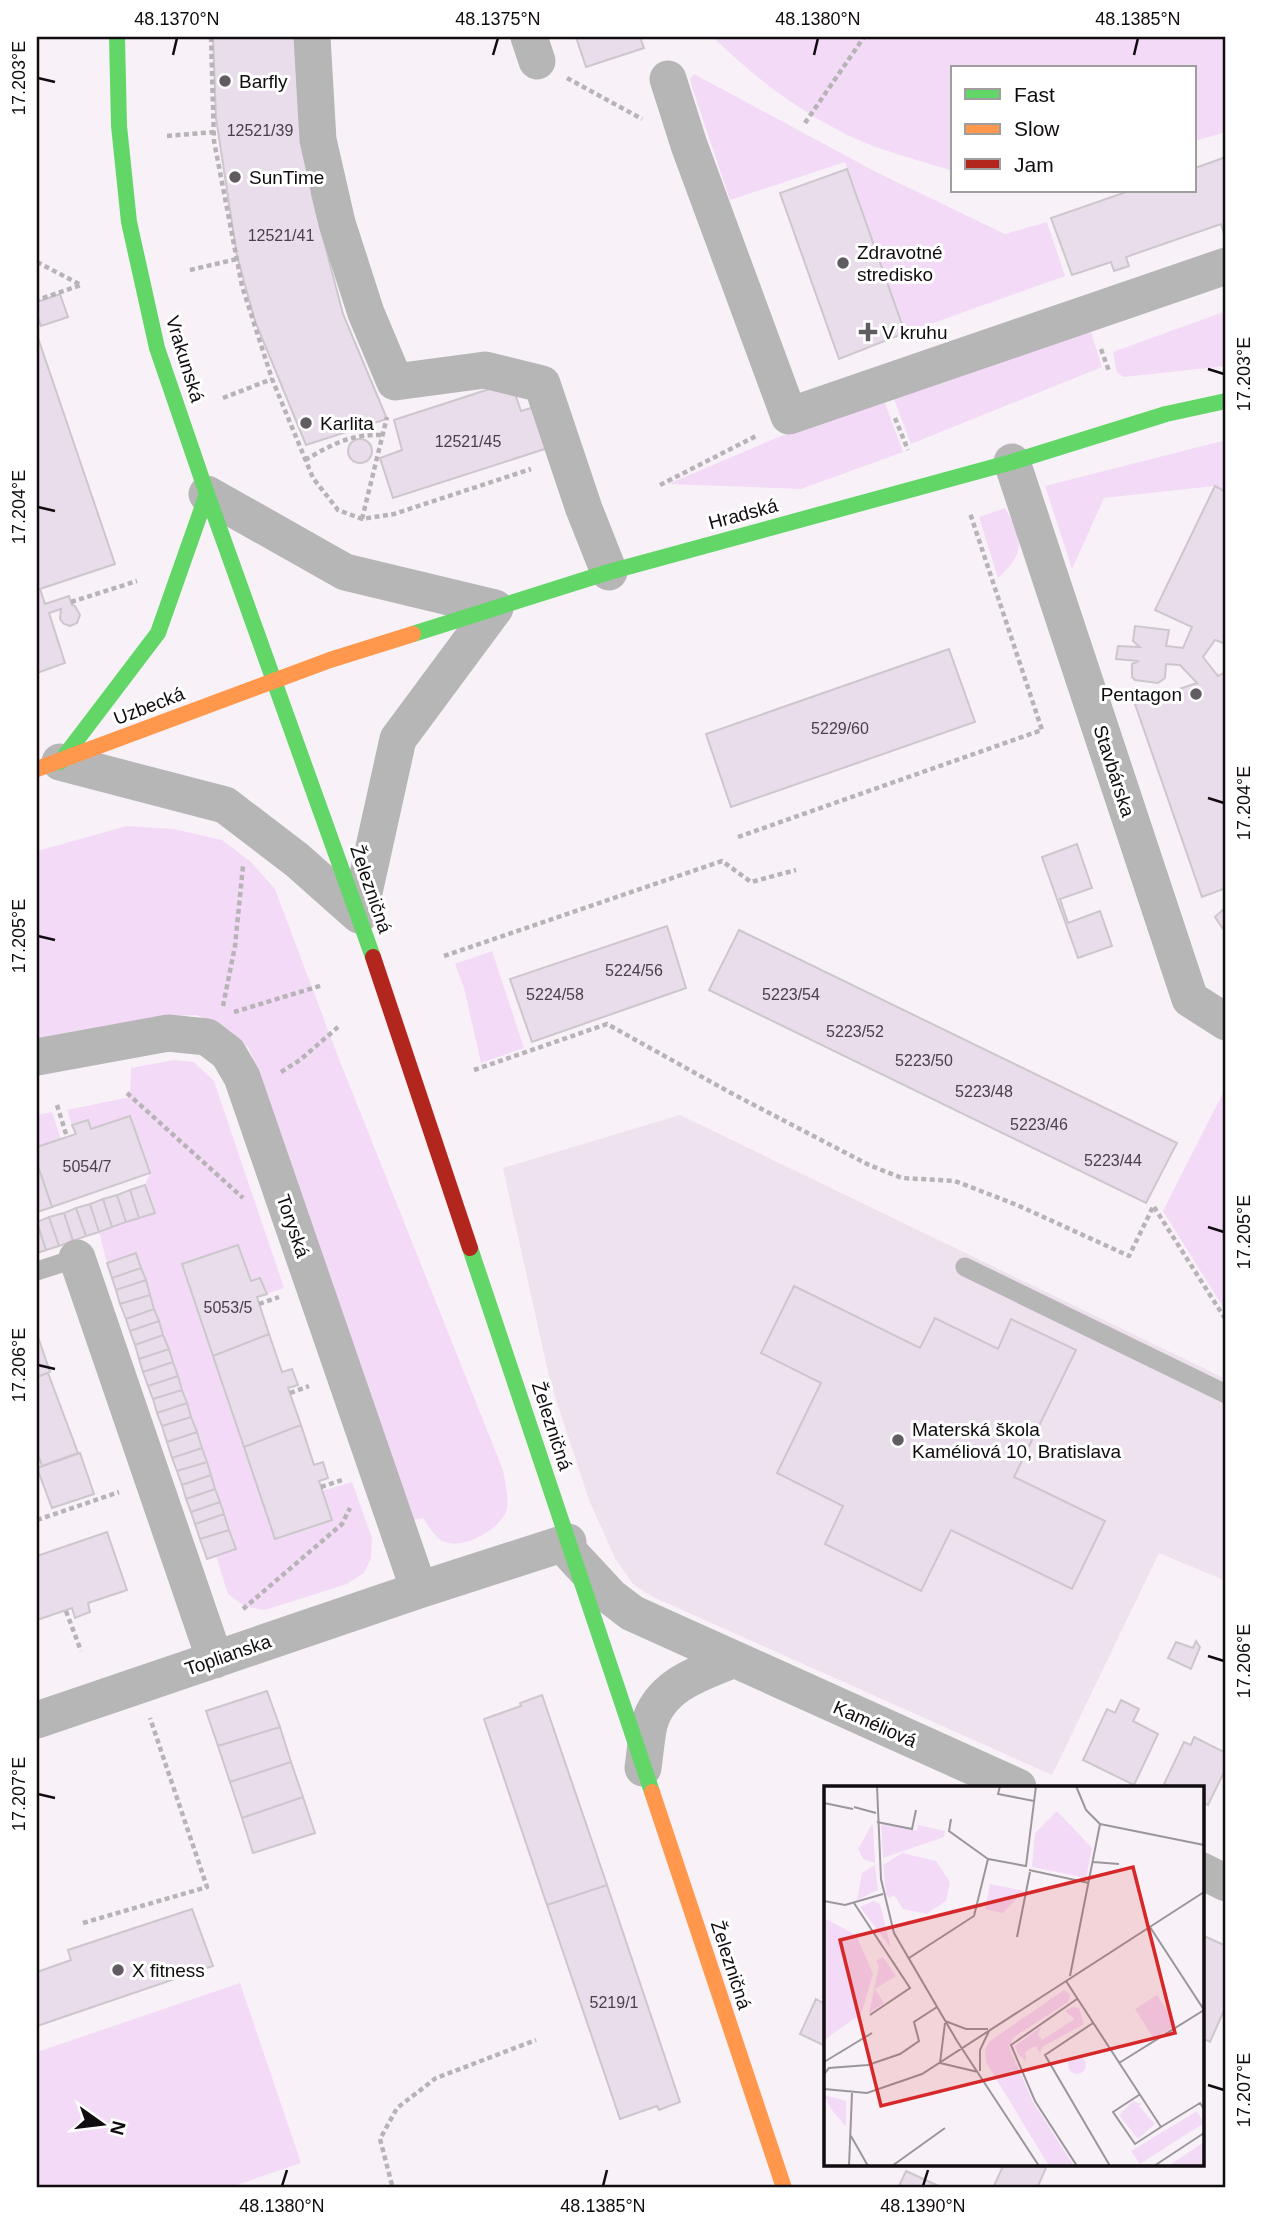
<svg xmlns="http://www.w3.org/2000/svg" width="1263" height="2225" font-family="Helvetica,sans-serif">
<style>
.built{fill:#ede2ee}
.green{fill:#f3daf6}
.building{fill:#eaddeb;stroke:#ccc7cc;stroke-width:2}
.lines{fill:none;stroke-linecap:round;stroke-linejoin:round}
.path{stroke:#b7b3b7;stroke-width:4.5;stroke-dasharray:5 3.5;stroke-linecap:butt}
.lane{stroke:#b7b6b7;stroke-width:19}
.street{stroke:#b7b6b7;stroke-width:37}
.fast{stroke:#63d668;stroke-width:16}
.slow{stroke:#ff974d;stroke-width:16}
.jam{stroke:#b3261e;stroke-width:16}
.ticks{fill:none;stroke:#100c10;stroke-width:2.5}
.poi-dot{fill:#615c61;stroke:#fff;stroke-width:2.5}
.labels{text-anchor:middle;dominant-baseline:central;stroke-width:6;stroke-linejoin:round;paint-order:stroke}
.number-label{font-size:16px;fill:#484148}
.poi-label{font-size:19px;fill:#100c10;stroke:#fff;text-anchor:start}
.street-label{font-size:19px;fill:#100c10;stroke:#fff}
.inset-road{fill:none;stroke:#9b969b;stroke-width:2}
.view{fill:#d62828;fill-opacity:0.15;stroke:#d62828;stroke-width:3.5}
.inset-edge{fill:none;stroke:#100c10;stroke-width:3.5}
.neatline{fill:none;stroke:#100c10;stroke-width:2.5}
.ticks-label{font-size:18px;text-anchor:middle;fill:#100c10}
</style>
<rect width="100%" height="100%" fill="#f8f2f8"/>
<path class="built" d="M680,1115L1226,1379V1581L1159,1553L1052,1775L651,1596L633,1584L616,1560L589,1500L550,1381L503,1168Z"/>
<path class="green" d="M713,37H1226V132L1195,141V68H953V171C928,163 902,156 876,147C817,125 757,81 713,37Z
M694,74L876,172L1005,234L1047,222L1065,276L905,333L845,162L730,200L692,87L690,79Z
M1226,311V366L1124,377L1117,373L1113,352Z
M1090,329L1102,367L911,444L894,399Z
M885,403L903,452L801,489L668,484L781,436Z
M1226,440V492L1214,486L1104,498L1072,569L1045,486Z
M1005,508C1023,540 1026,553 998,578L979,517Z
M127,826L174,829L222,840L251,862L275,889L339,1059L503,1470C505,1482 509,1497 507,1509C502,1528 464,1550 445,1542C435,1538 429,1527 423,1518L413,1520L258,1068L248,1047L230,1031L197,1015L169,1016L37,1041V851Z
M492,951L524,1048L481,1063L464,988L455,964Z
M174,1060L194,1062L214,1081L284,1288L267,1294L260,1278L251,1281L275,1539L332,1520L322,1491L352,1482L372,1538L371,1558L364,1573L347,1584L265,1610L244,1606L228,1594L216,1556L235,1549L136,1254L107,1263L99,1232L154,1213L145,1185L150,1173L130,1116L91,1129L88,1120L72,1125L67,1110L130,1097L131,1068Z
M1224,1091L1226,1092V1312L1163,1211Z
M52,1112L61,1139L37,1147V1115Z
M240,1983L301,2163L228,2188H37V2052Z"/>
<path class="building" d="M213,37H300L312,196L343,314L387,419L306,445L255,321L237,256L216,118Z
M576,37H640L644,48L586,67Z
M1226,157V233L1224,234L1221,224L1126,257L1129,266L1114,271L1111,262L1072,275L1051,218L1129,191H1195V168Z
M847,169L905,333L839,359L780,193Z
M60,294L68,317L41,326L37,315V302Z
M37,335L115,564L40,589L45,604L69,596L72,605L75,606L80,615L77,623L70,626L64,624L60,619L61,609L49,613L65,663L37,673Z
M511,382L521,411L541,405L554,446L393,498L380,458L402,450L394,420Z
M348 451a12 12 0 1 1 24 0a12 12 0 1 1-24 0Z
M1215,486L1226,492V644L1215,640L1203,657L1218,676L1226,672V888L1202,897L1135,704L1197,683L1180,665L1166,664L1165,678L1158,683L1135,680L1132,677V664L1139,661L1116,659L1118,646L1140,647L1133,641L1135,626L1169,630L1166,646L1183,648L1192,627L1155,610Z
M949,649L975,722L731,807L706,734Z
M1077,844L1092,888L1060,899L1068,923L1100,911L1112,946L1078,958L1042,857Z
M1226,907V929H1223L1215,917Z
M667,926L686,988L532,1042L510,979Z
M739,930L1177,1143L1146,1203L709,990Z
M130,1116L150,1173L52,1207L37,1163V1147L76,1134L72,1125L88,1120L91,1129Z
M37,1163L52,1207L37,1212Z
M145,1185L155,1213L139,1218L130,1190Z
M130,1190L139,1218L126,1222L117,1195Z
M117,1195L126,1222L112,1227L103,1199Z
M103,1199L112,1227L99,1232L90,1204Z
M90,1204L99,1232L86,1236L76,1208Z
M76,1208L86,1236L73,1241L64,1213Z
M64,1213L73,1241L59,1246L49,1217Z
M49,1217L59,1246L46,1250L37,1222Z
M37,1223L46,1250L37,1253Z
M238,1245L251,1281L260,1278L267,1294L257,1297L269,1334L213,1356L182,1264Z
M136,1253L141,1268L112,1278L107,1263Z
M141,1268L146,1280L116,1290L112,1278Z
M146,1280L150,1295L120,1304L116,1290Z
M794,1286L920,1348L935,1318L998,1349L1011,1319L1076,1350L1014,1477L1105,1521L1072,1589L951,1530L921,1591L825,1544L843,1506L777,1473L821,1383L761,1353Z
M150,1295L154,1309L126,1319L120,1304Z
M154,1309L159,1321L130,1331L126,1319Z
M159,1321L163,1335L135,1345L130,1331Z
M37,1334L50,1372L37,1377Z
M269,1334L282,1372L292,1369L298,1385L288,1388L301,1425L244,1447L213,1356Z
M163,1335L169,1349L139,1359L135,1345Z
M169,1349L173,1362L143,1372L139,1359Z
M173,1362L178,1376L148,1386L143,1372Z
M48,1373L78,1453L42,1466L37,1452V1377Z
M178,1376L182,1390L153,1399L148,1386Z
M182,1390L187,1403L157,1413L153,1399Z
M187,1403L191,1417L162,1426L157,1413Z
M191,1417L197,1432L167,1442L162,1426Z
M301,1425L314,1465L323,1462L328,1478L319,1481L332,1520L275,1539L244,1447Z
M197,1432L202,1448L172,1458L167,1442Z
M202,1448L207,1462L177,1471L172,1458Z
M80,1453L94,1494L52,1508L37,1468Z
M207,1462L211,1475L182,1485L177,1471Z
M211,1475L215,1489L186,1499L182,1485Z
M215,1489L220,1502L191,1512L186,1499Z
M220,1502L224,1514L195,1524L191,1512Z
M224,1514L229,1530L200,1539L195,1524Z
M229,1530L236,1549L207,1559L200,1539Z
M107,1532L127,1590L88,1603L90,1612L75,1618L72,1608L37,1620V1556Z
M1196,1641L1200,1647L1191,1669L1168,1658L1176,1642L1193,1648Z
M267,1691L280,1727L218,1746L206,1711Z
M542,1695L607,1885L547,1905L484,1719L521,1706L520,1703Z
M1121,1700L1139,1709L1133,1721L1158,1734L1134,1785L1083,1760L1107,1709L1115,1713Z
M280,1727L291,1762L230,1782L218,1746Z
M1194,1737L1226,1753V1768L1208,1805L1202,1802V1787H1172L1164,1784L1184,1742L1191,1745Z
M291,1762L303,1797L242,1818L230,1782Z
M303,1797L315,1833L253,1853L242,1818Z
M607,1885L680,2102L659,2110L657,2106L620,2119L547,1905Z
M192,1909L213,1966L37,2026V1972L71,1960L68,1950Z
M1202,1935L1226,1946V2006L1210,2042L1202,2038Z
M816,1999L825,2004V2046L800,2034Z
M1004,2164H1037L1046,2168L1037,2188H993Z
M906,2171L943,2188H898Z"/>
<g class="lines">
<path class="path" d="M211,37L214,141L242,286L272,379L313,478L338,510L362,519L394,514L531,469
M567,78L642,119
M805,123L864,37
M167,136L214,132
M37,262L81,285L37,300
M190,270L237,259
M1101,349L1109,371
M223,398L272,379
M895,418L908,450
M305,460C333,444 350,434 383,435
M660,485L758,435
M362,519L387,417
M71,602L137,581
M738,837L1042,730L970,513
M444,956L722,861L751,882L796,870
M223,1006L235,946L243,866
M234,1012L323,985
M474,1070L607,1024L731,1093L869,1165L902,1178L955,1181L1017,1205L1129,1256L1153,1207
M281,1072L300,1060L338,1027
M127,1093L243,1198
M57,1105L67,1137
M1154,1207L1226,1320
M259,1304L279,1297
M290,1393L309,1386
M321,1487L342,1480
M37,1520L119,1492
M243,1609L342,1524L350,1508
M66,1611L81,1651
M83,1923L207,1887L150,1718
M392,2185L380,2139L397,2108L436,2078L536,2040"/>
<path class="lane" d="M965,1267L1226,1394
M37,1271L77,1258"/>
<path class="street" d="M312,37L318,140L337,223L366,313L395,382L485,370L542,384L584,509L609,572
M529,37L537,61
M668,79L689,145L789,416L1226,266
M1012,462L1190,999L1226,1022
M60,762L225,805L297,860L359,915L398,739L495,608L345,572L207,494
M37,1057L168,1033L207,1037L228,1053L242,1077L419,1590
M77,1258L215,1660
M572,1555L611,1597L632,1613L1018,1787
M37,1720L419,1590L568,1542
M643,1768C645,1754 646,1739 649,1725C659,1686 699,1673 732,1660
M1202,1871L1226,1883"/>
<path class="fast" d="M117,37L119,126L129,222L157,348L207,494L373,957
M413,634L609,572L1012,462L1166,414L1226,401
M60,762L158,633L207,494
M470,1248L652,1792"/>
<path class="slow" d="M37,769L330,660L413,634
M652,1792L784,2188"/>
<path class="jam" d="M373,957L470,1248"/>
</g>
<path class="ticks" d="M173,55L177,38M493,55L498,38M814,55L818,38M1134,55L1138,38M38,78L55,82M1208,369L1224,374M38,507L55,511M1208,798L1224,803M38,936L55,940M1208,1227L1224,1232M38,1365L55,1369M1208,1656L1224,1661M38,1794L55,1798M1208,2085L1224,2090M282,2186L287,2170M603,2186L607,2170M923,2186L928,2170"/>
<g class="poi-dot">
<circle cx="225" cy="81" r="7"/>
<circle cx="235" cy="177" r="7"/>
<circle cx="843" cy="263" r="7"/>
<path d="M864.5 321.5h7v7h7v7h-7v7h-7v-7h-7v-7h7z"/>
<circle cx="306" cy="423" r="7"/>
<circle cx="1196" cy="694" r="7"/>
<circle cx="898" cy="1440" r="7"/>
<circle cx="118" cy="1970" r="7"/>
</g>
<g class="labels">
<g class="number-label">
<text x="260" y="130">12521/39</text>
<text x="281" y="235">12521/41</text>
<text x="468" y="441">12521/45</text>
<text x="840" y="728">5229/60</text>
<text x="634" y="970">5224/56</text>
<text x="555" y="994">5224/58</text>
<text x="791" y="994">5223/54</text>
<text x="855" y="1031">5223/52</text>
<text x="924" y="1060">5223/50</text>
<text x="984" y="1091">5223/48</text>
<text x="1039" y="1124">5223/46</text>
<text x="1113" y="1160">5223/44</text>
<text x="87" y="1166">5054/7</text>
<text x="228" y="1307">5053/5</text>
<text x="614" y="2002">5219/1</text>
</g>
<g class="poi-label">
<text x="239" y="81">Barfly</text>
<text x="249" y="177">SunTime</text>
<text x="857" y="252">Zdravotné<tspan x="857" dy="22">stredisko</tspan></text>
<text x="882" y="332">V kruhu</text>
<text x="320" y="423">Karlita</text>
<text x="1182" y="694" text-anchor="end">Pentagon</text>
<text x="912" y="1429">Materská škola<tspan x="912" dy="22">Kaméliová 10, Bratislava</tspan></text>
<text x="132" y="1970">X fitness</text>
</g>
<g class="street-label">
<text transform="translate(185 359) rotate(73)">Vrakunská</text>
<text transform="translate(743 514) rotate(-15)">Hradská</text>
<text transform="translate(149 706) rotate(-21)">Uzbecká</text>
<text transform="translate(1114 771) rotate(72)">Stavbárska</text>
<text transform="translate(371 889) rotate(71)">Železničná</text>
<text transform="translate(293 1226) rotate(71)">Toryská</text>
<text transform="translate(552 1426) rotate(72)">Železničná</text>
<text transform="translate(228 1655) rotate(-19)">Toplianska</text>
<text transform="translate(875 1724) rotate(24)">Kaméliová</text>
<text transform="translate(731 1965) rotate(72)">Železničná</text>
</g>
</g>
<g transform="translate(824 1786)">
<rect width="380" height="380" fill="#f8f2f8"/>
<path d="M233,25L268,62L262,92L208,81L211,47ZM48,38L49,40L51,77L39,73L34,63ZM57,38L93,45L94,39L121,45L120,51L59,72ZM78,67L112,75L126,96L122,115L102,128L79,123L70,109L65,112L62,108L59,79ZM51,79L54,104L33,114L38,87ZM166,98L200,105L179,127L161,123ZM49,115L56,118L67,162L36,121ZM0,132L32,149L49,188L37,228L0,254ZM59,171L72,190L51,203L60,217L45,227L55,180L52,175ZM240,204L246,209L244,216L190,251L185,261L209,316L250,380H225L162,276L161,263L166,255ZM333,209L352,239L330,253L311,223ZM248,221L255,222L260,238L218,261L216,267L212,260L207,262L201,266L202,275L194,268L191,260L218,240L214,248L218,254L251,233L241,225ZM244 279a9 9 0 1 1 18 0a9 9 0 1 1-18 0ZM0,309L22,315V341L7,323ZM309,315L318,318L315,320L331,338L314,353L295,329ZM373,325L380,337L316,378L307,365ZM380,356V380H344Z" fill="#f3daf6"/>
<path class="inset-road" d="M53,0L57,93L70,147L133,255L215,380M176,0L174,8L210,15M252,0L262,24L276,38M0,17L29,23M30,21L52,27M127,33L125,45L164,73M53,36L88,43L92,24M276,38L380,59M269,76L295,78M205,84L265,97M0,115L21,119L59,108M30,117L86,202L46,229M193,151L206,86M85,172L150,130L164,73L202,80L212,0M246,190L276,38M242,195L337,341L376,317L380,323M253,213L187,259L211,315L253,380M121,235L142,243H164M269,237L221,269L286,380M0,276L48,247M116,277L121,237M116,277L154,286M295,277L380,224L326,141M156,285V264L165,245M0,288L5,282L44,279L76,268L95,255L90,236L113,221M0,303L43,307L98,288L380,106M315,309L289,326L311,358L337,341M27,350L44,380M25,380L28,307M68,380L121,342M330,380L380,347"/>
<path class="view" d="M309,81L351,247L57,320L16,154Z"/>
<rect width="380" height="380" class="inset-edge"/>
</g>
<rect width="1263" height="2225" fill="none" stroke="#ffffff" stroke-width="77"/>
<rect x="951" y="66" width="245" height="126" fill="#ffffff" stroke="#9f9e9f" stroke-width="2"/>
<rect x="965" y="89" width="35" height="10" fill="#63d668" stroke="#9f9e9f" stroke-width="2"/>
<text x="1014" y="102" font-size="21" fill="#100c10">Fast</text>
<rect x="965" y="124" width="35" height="10" fill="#ff974d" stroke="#9f9e9f" stroke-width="2"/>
<text x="1014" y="136" font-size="21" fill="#100c10">Slow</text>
<rect x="965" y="159" width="35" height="10" fill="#b3261e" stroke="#9f9e9f" stroke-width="2"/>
<text x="1014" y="172" font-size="21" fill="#100c10">Jam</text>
<g transform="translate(102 2124) rotate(104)" stroke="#ffffff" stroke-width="5" paint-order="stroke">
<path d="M0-5L12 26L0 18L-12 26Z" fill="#100c10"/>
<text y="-10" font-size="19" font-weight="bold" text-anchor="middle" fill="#100c10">N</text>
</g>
<rect x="38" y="38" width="1186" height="2148" class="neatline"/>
<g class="ticks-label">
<text x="177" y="25">48.1370°N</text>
<text x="498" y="25">48.1375°N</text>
<text x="818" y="25">48.1380°N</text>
<text x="1138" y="25">48.1385°N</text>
<text transform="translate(19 78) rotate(-90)" y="6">17.203°E</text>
<text transform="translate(1244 374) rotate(-90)" y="6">17.203°E</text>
<text transform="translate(19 507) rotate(-90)" y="6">17.204°E</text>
<text transform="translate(1244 803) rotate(-90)" y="6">17.204°E</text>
<text transform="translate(19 936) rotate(-90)" y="6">17.205°E</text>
<text transform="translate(1244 1232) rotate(-90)" y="6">17.205°E</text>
<text transform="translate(19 1365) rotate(-90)" y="6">17.206°E</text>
<text transform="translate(1244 1661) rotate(-90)" y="6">17.206°E</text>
<text transform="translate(19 1794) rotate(-90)" y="6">17.207°E</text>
<text transform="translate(1244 2090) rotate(-90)" y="6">17.207°E</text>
<text x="282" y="2212">48.1380°N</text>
<text x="603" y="2212">48.1385°N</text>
<text x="923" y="2212">48.1390°N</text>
</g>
</svg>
